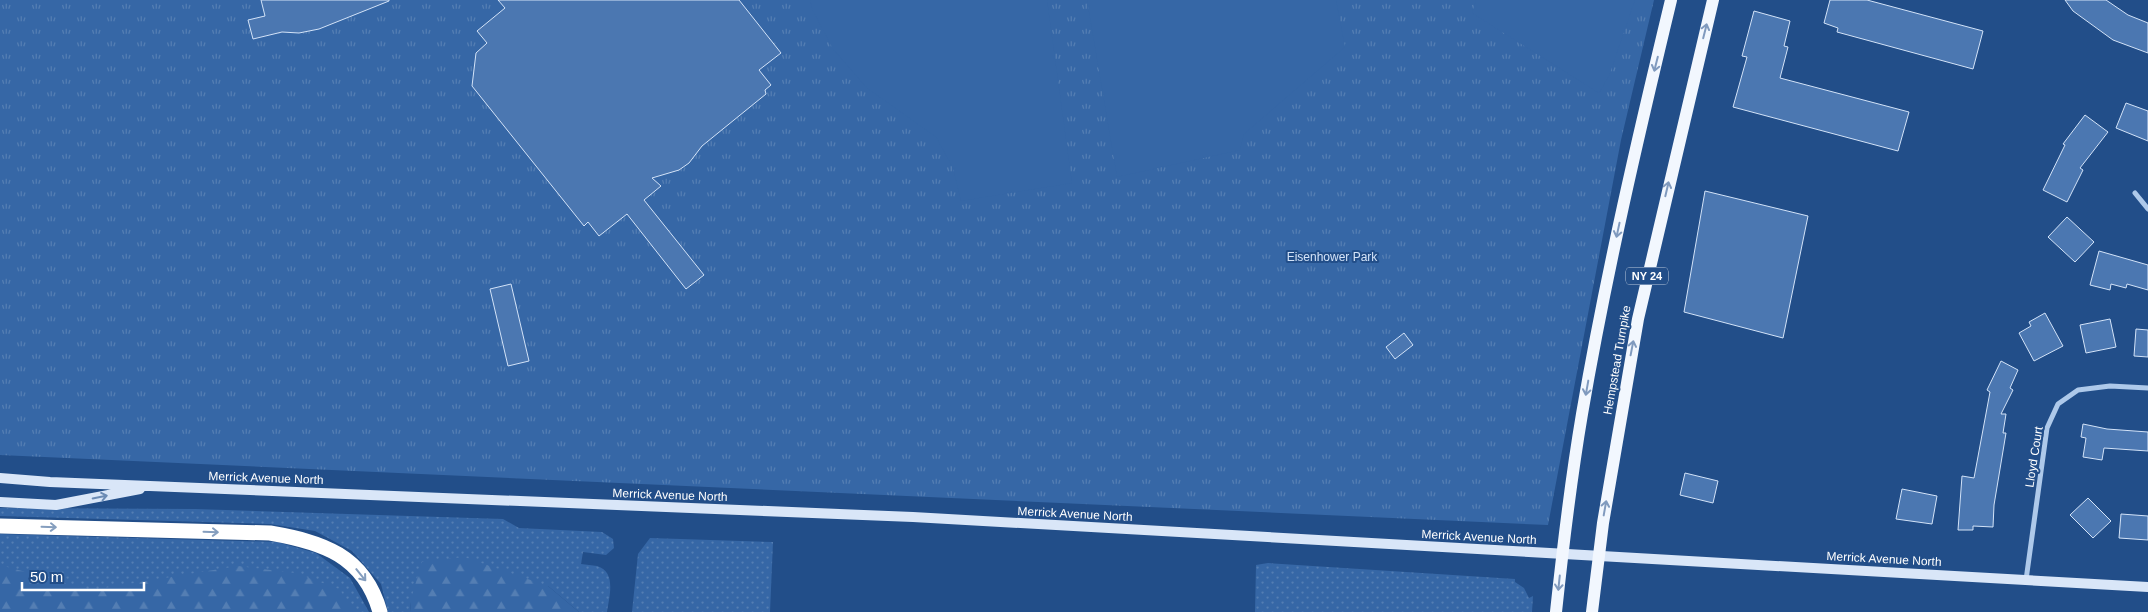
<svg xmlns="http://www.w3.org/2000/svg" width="2148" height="612" font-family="Helvetica,sans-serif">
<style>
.grass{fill:url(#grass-dots)}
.forest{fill:url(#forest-firs)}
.park{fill:url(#park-tufts)}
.pitch{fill:#3667a6}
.building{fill:#4b77b1;stroke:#d3e3f8}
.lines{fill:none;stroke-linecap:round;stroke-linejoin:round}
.minor{stroke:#aec9ea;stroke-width:5}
.secondary{stroke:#d9e6f8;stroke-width:10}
.primary{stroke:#f2f7fe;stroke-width:12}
.motorway{stroke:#fff;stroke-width:15}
.oneway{stroke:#809abe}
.oneway2{stroke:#6b8bb5}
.oneway3{stroke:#859ebe}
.labels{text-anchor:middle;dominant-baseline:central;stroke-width:4;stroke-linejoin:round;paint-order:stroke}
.shield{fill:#224e89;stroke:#bdcadc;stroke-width:1}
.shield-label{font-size:11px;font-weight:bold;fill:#fff}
.park-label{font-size:12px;fill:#d3e3f8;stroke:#224e89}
.street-label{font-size:12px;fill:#fff;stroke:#224e89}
</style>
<defs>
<pattern id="grass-dots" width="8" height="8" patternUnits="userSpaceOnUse" patternTransform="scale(1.25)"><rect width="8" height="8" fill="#3667a6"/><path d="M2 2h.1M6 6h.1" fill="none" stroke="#547eb3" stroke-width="1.8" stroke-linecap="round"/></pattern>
<pattern id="forest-firs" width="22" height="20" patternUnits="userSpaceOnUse" patternTransform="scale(1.25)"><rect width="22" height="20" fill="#3667a6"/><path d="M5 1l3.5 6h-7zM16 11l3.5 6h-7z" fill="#547eb3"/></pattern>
<pattern id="park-tufts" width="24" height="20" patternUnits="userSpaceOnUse" patternTransform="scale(1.25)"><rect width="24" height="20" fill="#3667a6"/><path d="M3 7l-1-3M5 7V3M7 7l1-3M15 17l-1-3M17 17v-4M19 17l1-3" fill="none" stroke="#547eb3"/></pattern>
</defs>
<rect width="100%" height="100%" fill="#224e89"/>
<path class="grass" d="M0,508L195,509L503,519L519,528L602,532L613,539L614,548L606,555L583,552L581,564C586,565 592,565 597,566C617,572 609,597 607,612H579L548,586L410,602L411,612H388L381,584L352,551L315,531L270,524L0,516Z
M0,534L277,542L316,553L350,578L369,612H0Z
M650,538L773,542L770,612H632L638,554Z
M1268,563L1515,579V582L1524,588L1529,598L1533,596L1532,612H1255L1256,565Z"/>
<path class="forest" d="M464,557L548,586L579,612H411L410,602L422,562Z
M0,565L92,590L238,566L295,573L339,589L356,612H0Z"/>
<path class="park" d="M0,0H1654L1621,140L1548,525L0,455Z"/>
<path class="pitch" d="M810,0H1047L1072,183L961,201L953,168L936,137L867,88L833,49L813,11Z
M1087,0H1336L1345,47L1244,134L1240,150L1117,177Z
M1476,0H1635L1609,76L1599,93L1472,13Z"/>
<path class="building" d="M261,0H389V1L319,29L299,33L282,32L253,39L248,20L265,16Z
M498,0H739L781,53L759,70L771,85L765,90L766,94L702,146L689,163L679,170L652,178L661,186L644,200L704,275L686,289L627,214L599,236L588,222L584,226L472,86L476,53L487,43L477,31L505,8Z
M1830,0H1867L1983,31L1973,69L1837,32L1838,28L1824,23Z
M2065,0H2106L2128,15L2148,23V53L2113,40L2073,11Z
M1754,11L1790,21L1784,46L1788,47L1780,78L1909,112L1898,151L1733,107L1747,57L1742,56Z
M2126,103L2148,111V141L2116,128Z
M2085,115L2108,132L2080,168L2083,170L2067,202L2043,190L2065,145L2063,144Z
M1705,191L1808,216L1783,338L1684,312Z
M2067,217L2094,242L2075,262L2048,237Z
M2099,251L2148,265V290L2127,284L2126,288L2111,284L2110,290L2090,285Z
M511,284L529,361L508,366L490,289Z
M2045,313L2063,346L2034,361L2019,333L2031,326L2029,322Z
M2110,319L2116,347L2086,353L2080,325Z
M2136,329L2148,330V357L2134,356Z
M1404,333L1413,345L1395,359L1386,347Z
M2001,361L2018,370L2010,388L2013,390L2001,414H2006L2003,433H2006L1994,505L1993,527L1973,526V530H1958L1962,476L1974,478L1990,392L1987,390Z
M2083,424L2107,429L2148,432V451L2104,448L2102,460L2083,457L2086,438L2081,437Z
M1685,473L1718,481L1713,503L1680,495Z
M1902,489L1937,496L1932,524L1896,519Z
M2088,498L2111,521L2093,538L2070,515Z
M2121,514L2148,516V540L2119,538Z"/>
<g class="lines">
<path class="minor" d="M2135,193L2148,209
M2026,580L2047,428L2058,404L2078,390L2110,386L2148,388"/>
<path class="secondary" d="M0,478L50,482L913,517L2148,587
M0,502L56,505L140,489"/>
<path class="primary" d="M1556,612C1563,546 1571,479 1582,414C1606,274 1638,137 1671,0
M1592,612L1603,523L1638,319L1713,0"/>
<path class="motorway" d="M0,526L270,533C322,542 364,555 380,612"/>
</g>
<defs><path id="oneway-shaft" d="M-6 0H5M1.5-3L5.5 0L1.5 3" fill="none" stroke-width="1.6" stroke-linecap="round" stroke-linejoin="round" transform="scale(1.25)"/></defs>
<g class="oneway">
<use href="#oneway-shaft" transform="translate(1705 31) rotate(-76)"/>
<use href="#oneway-shaft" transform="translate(1656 64) rotate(104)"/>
<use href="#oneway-shaft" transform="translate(1667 189) rotate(-77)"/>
<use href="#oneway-shaft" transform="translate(1618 230) rotate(102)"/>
<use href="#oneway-shaft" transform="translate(1632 348) rotate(-79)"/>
<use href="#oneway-shaft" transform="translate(1587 388) rotate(100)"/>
<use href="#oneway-shaft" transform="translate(1605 508) rotate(-80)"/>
<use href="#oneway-shaft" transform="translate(1559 583) rotate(96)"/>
</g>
<use class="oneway2" href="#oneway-shaft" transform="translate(100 497) rotate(-11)"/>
<g class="oneway3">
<use href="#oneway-shaft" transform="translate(49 527) rotate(2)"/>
<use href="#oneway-shaft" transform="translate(211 532) rotate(2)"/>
<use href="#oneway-shaft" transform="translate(361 575) rotate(51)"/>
</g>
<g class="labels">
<rect class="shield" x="1626" y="267.5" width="42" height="17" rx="4"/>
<g class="shield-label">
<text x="1647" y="276">NY 24</text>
</g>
<g class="park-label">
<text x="1332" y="257">Eisenhower Park</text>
</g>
<g class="street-label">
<text transform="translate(1617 360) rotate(-80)">Hempstead Turnpike</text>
<text transform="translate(2034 457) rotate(-81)">Lloyd Court</text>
<text transform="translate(266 478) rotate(2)">Merrick Avenue North</text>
<text transform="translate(670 495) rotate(2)">Merrick Avenue North</text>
<text transform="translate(1075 514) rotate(3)">Merrick Avenue North</text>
<text transform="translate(1479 537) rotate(3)">Merrick Avenue North</text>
<text transform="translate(1884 559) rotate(3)">Merrick Avenue North</text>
</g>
</g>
<path d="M22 582v8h122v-8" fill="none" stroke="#ffffff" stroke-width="2.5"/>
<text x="30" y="582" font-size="15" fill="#ffffff" stroke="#224e89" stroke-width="4" paint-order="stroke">50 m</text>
</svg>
